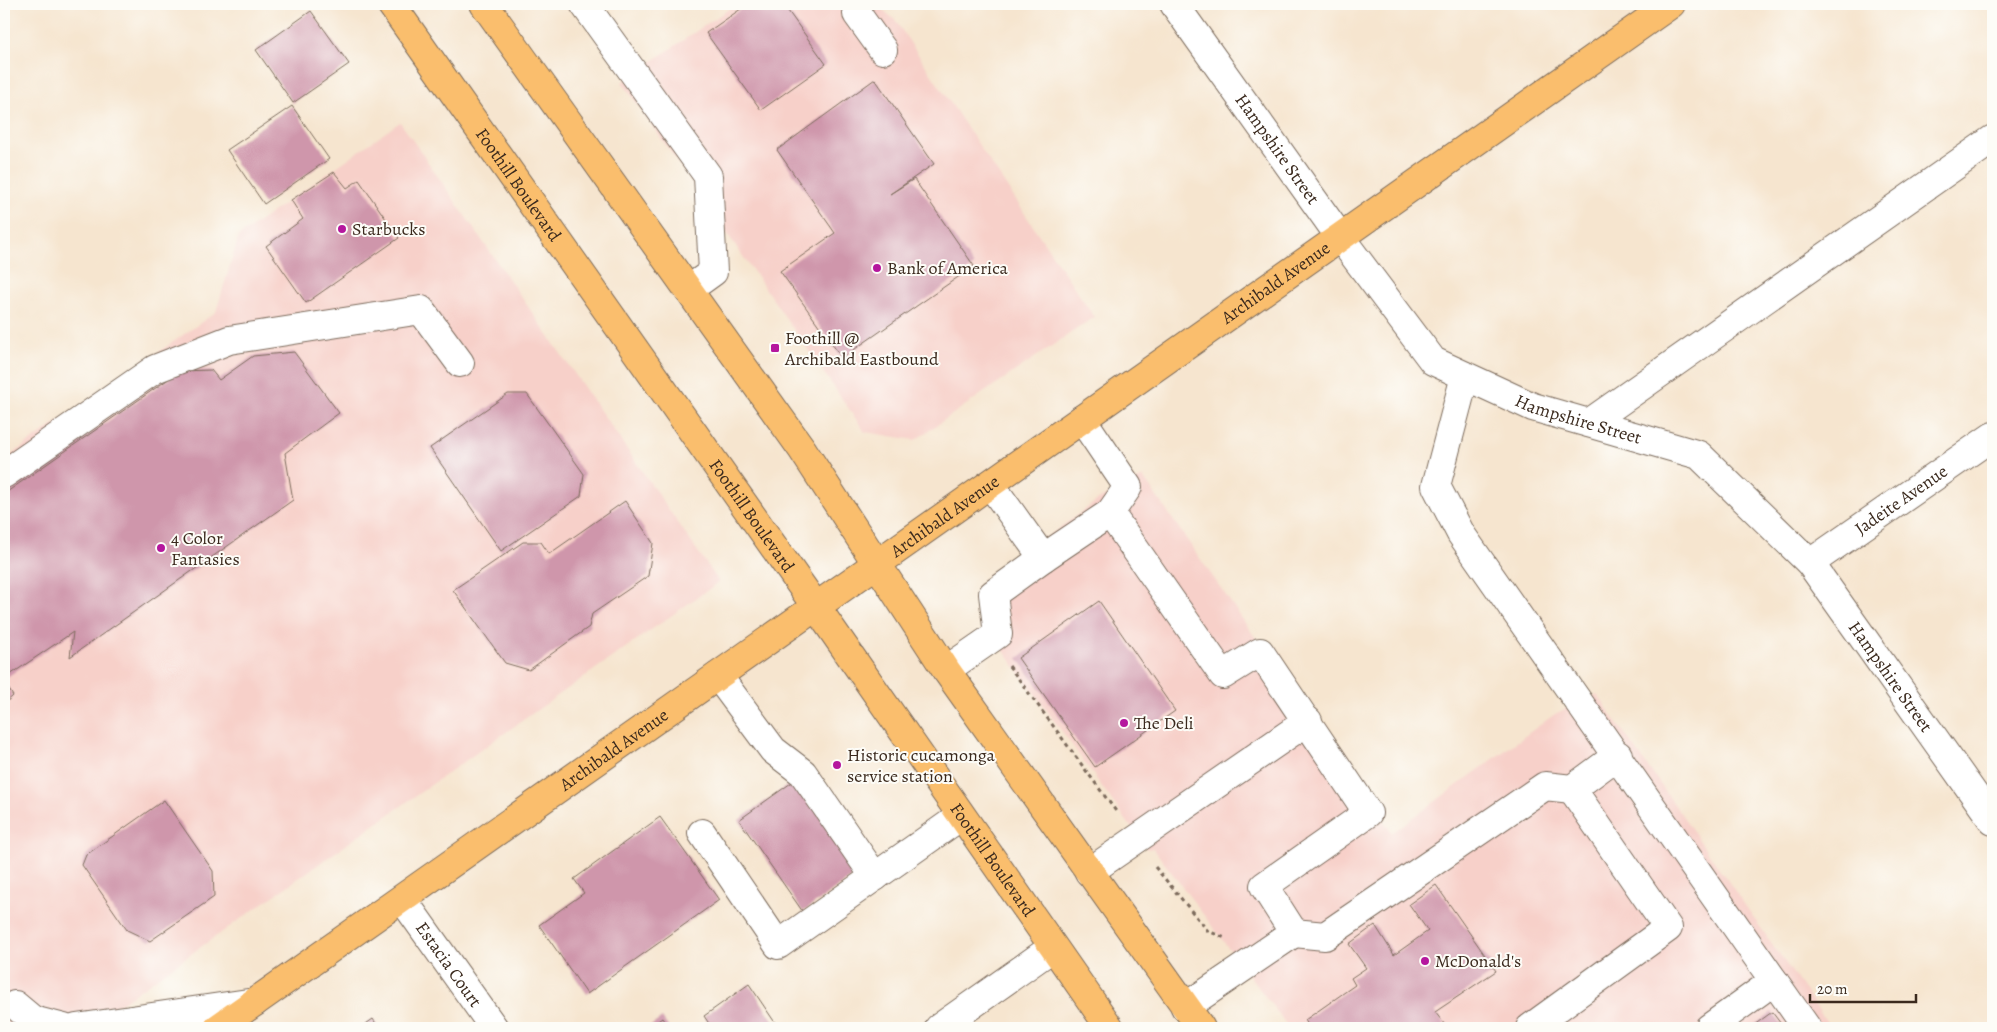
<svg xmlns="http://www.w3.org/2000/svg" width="1997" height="1032" font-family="Alegreya,serif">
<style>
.built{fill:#f7d0c9}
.building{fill:#cf96ab}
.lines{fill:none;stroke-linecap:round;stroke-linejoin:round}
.minor-casing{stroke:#7c6b5c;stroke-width:30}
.major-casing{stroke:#7c6b5c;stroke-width:30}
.path{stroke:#7c6b5c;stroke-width:3;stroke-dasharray:4 4;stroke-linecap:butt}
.minor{stroke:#fff;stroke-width:28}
.major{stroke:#fabe6d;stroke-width:28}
.poi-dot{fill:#b5179e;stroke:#fdfcf7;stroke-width:2}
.labels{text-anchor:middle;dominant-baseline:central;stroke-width:4;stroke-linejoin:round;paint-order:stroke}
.street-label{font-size:18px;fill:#3b2a1e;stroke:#fdfcf7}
.poi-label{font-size:18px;fill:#3b2a1e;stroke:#fdfcf7;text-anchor:start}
</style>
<rect width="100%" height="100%" fill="#fdfcf7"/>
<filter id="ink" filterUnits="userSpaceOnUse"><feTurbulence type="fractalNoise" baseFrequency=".02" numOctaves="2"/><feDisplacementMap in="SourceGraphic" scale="10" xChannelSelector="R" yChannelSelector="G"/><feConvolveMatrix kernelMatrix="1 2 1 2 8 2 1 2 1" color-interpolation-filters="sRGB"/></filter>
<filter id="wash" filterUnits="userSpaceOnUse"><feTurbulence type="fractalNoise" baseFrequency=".0096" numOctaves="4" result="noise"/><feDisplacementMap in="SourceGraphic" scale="20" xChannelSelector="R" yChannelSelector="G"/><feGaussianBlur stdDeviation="1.12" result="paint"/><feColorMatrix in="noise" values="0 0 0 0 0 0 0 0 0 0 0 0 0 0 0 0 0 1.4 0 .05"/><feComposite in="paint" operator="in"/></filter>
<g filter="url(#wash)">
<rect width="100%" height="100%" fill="#f6e5cf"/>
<path class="built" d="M736,4H876L895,20L1094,317L915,440L865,432L622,82Z
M400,122L719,582L86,1028H4V460L216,312L239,236Z
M1143,477L1392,833L1555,714L1597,694L1831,1028H1289L1153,848L1147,849L999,644L984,583L1098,500Z"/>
<g id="blocks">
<path class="building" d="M748,4H783L826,64L761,110L706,33Z
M311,11L349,64L293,103L256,50Z
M875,79L934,164L890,194L914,179L974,266L842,358L780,271L835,233L777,150Z
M292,106L329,159L264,204L227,150Z
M334,172L347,188L359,180L399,238L306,303L266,246L303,219L291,200Z
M294,352L339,413L285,453L293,500L70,657L73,632L4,679V494L180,371L211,370L219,380L253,356Z
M508,394H527L584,474L581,496L501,551L430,448Z
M625,501L653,543L648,576L592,614L589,627L529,670L505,663L453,590L523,542H541L549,554Z
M1099,601L1175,711L1095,767L1018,658Z
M4,682L13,696L4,704Z
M798,778L861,871L803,912L739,820Z
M164,800L213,871L214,897L150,941L127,930L82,865L86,855Z
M660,817L719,900L587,994L539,925L584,893L574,879Z
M1436,885L1496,971L1435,1012L1445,1025L1441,1028H1310L1305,1020L1355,985L1351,978L1366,968L1349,944L1375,925L1394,955L1428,931L1409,904Z
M749,984L776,1024L771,1028H712L704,1016Z
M1772,1012L1784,1028H1750Z
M662,1018L669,1028H648Z
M373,1019L379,1028H360Z"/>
</g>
</g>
<g filter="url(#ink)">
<use href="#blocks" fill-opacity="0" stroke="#7c6b5c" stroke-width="1"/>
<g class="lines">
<defs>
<g id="minor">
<path d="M584,4L708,176L713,272L688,290"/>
<path d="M859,4L857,14L883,50"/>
<path id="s1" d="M1174,4L1340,237L1433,361L1533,407L1699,455L1810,563L1993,821"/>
<path d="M1465,376L1436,486L1461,534L1774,981L1709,1028"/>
<path d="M1082,419L1128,487L1110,513"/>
<path d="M1589,423L1993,139"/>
<path d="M4,474L155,369L229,340L421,310L460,363"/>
<path d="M991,485L1043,558L1110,513L1223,675L1260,652L1368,813L1264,886L1294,933L1185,1007"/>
<path id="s2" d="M1810,563L1993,436"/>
<path d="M946,670L998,634L993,594L1043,558"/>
<path d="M718,676L773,750L803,773L875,877"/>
<path d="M702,833L778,945L961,816"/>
<path d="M1089,872L1308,721"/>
<path id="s3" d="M403,900L494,1028"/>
<path d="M1294,933L1325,936L1545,786L1572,789L1618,755"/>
<path d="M1774,981L1807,1028"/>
<path d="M15,1005L33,1020L64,1028"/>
<path d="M76,1028L255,1002"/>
<path d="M939,1028L1052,948"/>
<path d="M1530,1028L1668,928L1572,789"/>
</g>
<g id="major">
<path id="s4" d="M391,4L817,608L1110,1028"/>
<path d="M484,4L802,449L946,670L1201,1028"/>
<path id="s5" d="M218,1028C703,688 1186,345 1671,4"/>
</g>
</defs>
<use href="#minor" class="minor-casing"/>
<use href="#major" class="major-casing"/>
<path class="path" d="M1009,666L1118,814
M1155,867L1208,931L1225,938"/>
<use href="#minor" class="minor"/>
<use href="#major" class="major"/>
</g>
</g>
<g class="poi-dot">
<circle cx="342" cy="229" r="5"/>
<circle cx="877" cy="268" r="5"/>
<rect x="770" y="343" width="10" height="10" rx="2.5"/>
<circle cx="161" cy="548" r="5"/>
<circle cx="1124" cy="723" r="5"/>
<circle cx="837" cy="765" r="5"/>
<circle cx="1425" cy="961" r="5"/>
</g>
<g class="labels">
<g class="street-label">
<text stroke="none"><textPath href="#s1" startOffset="178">Hampshire Street</textPath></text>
<text stroke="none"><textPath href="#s4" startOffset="221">Foothill Boulevard</textPath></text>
<text stroke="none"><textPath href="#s5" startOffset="1294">Archibald Avenue</textPath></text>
<text stroke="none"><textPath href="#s1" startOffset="598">Hampshire Street</textPath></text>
<text stroke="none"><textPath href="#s2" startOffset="111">Jadeite Avenue</textPath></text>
<text stroke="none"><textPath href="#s4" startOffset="626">Foothill Boulevard</textPath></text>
<text stroke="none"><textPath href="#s5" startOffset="889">Archibald Avenue</textPath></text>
<text stroke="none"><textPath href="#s1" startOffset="1018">Hampshire Street</textPath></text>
<text stroke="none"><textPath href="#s5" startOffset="484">Archibald Avenue</textPath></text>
<text stroke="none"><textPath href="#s4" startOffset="1046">Foothill Boulevard</textPath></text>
<text stroke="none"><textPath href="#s3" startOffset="79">Estacia Court</textPath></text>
</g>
<g class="poi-label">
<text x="352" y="229">Starbucks</text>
<text x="887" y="268">Bank of America</text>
<text x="785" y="338">Foothill @<tspan x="785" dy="21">Archibald Eastbound</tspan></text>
<text x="171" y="538">4 Color<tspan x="171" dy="21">Fantasies</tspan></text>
<text x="1134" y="723">The Deli</text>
<text x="847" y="755">Historic cucamonga<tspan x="847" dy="21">service station</tspan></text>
<text x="1435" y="961">McDonald's</text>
</g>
</g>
<rect width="1997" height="1032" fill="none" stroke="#fdfcf7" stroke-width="20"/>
<path d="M1810 994v8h106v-8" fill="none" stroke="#3b2a1e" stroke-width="2.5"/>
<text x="1817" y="994" font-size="15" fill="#3b2a1e" stroke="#fdfcf7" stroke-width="4" paint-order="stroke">20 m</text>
</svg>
